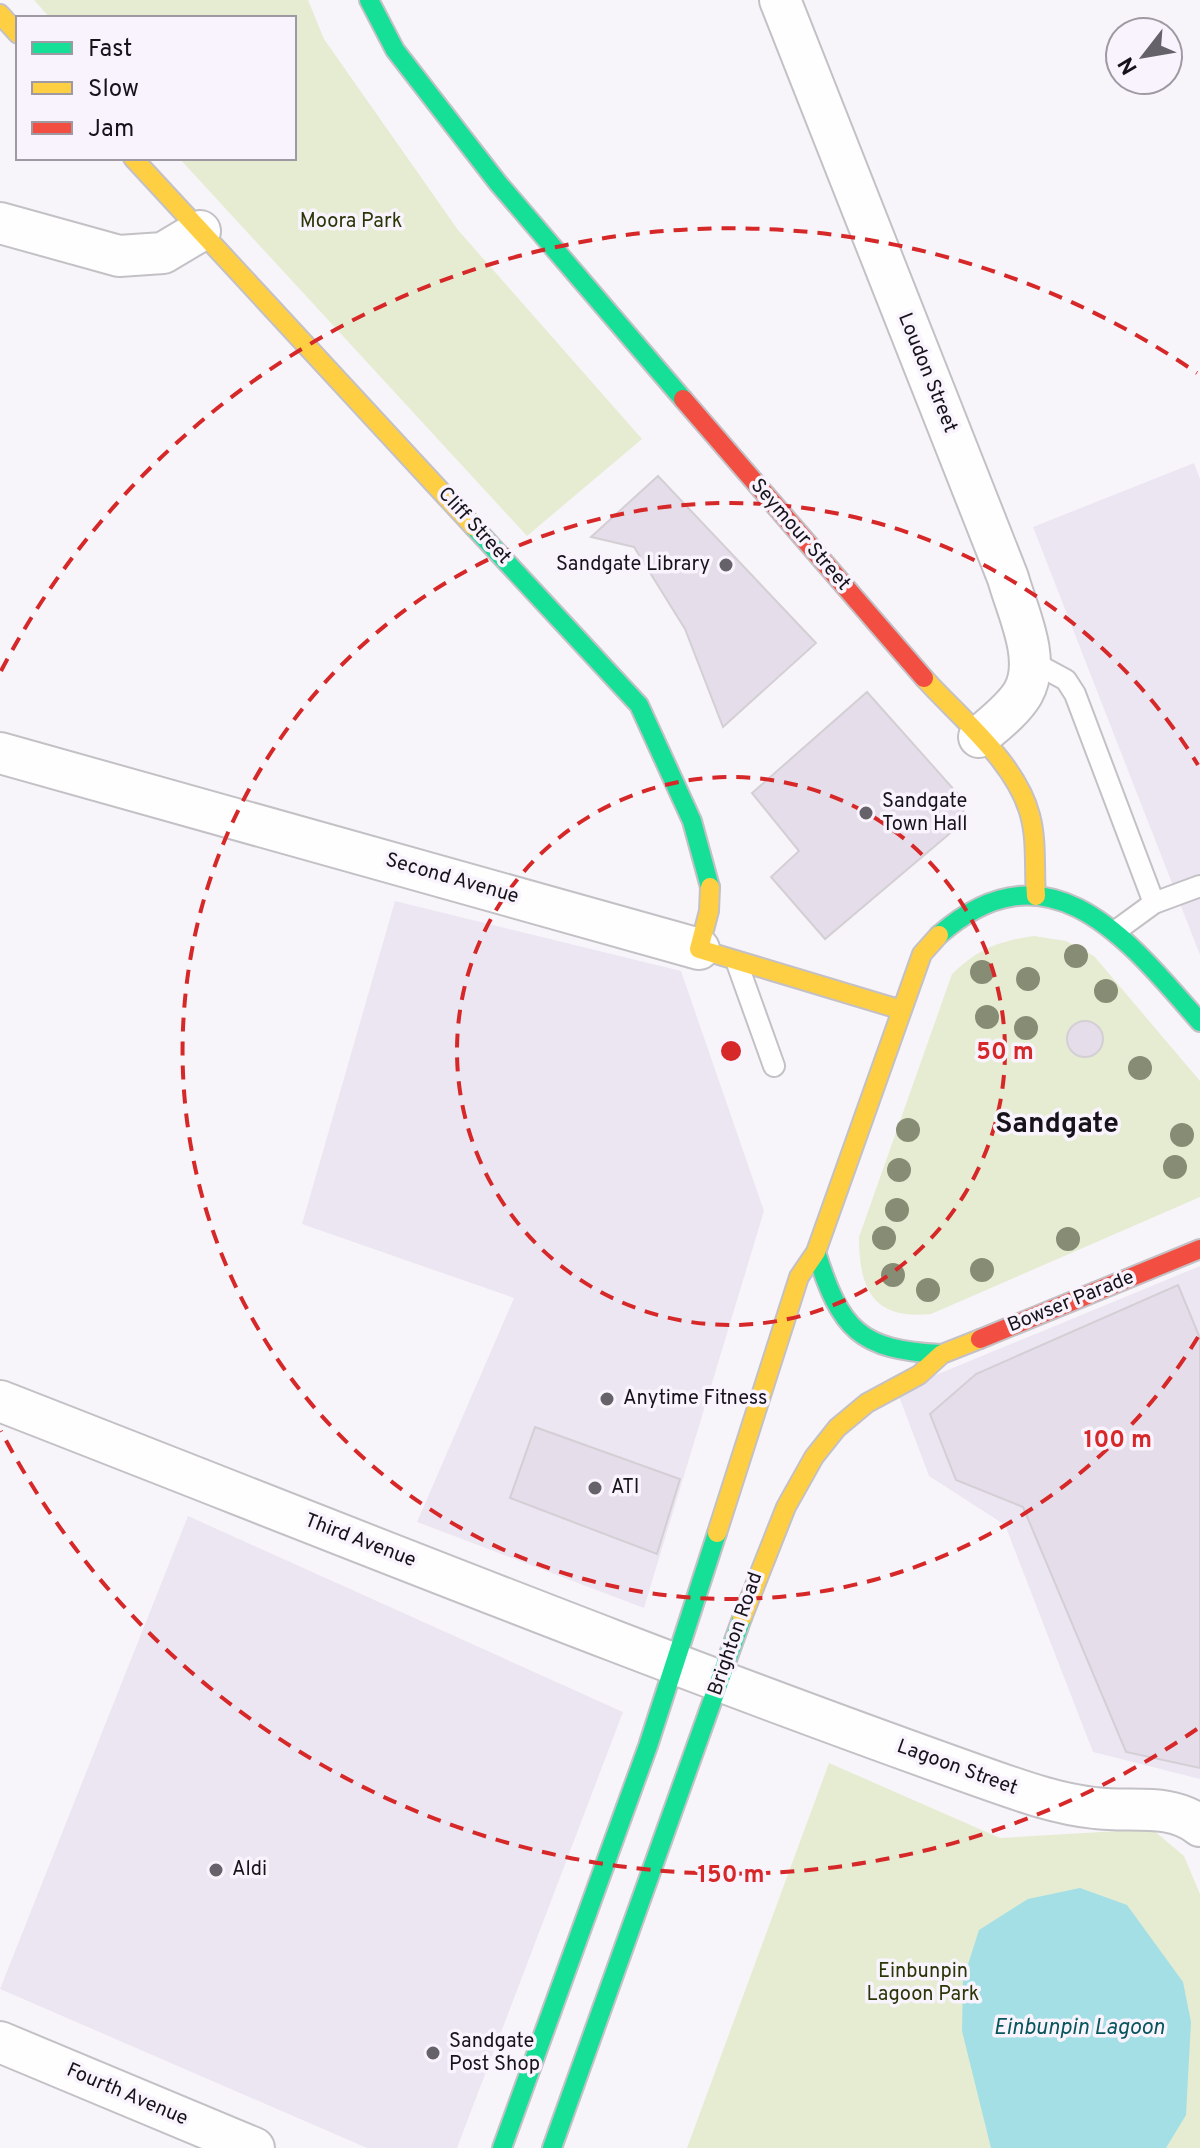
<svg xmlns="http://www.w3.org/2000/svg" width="1200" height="2148" font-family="Overpass,sans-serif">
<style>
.built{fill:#ece6f2}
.green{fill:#e5ecd2}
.water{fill:#a3dfe5}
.building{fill:#e5dde9;stroke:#d3cfd5;stroke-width:2}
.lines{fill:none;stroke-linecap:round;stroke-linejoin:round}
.lane-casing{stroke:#c4c1c6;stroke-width:24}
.street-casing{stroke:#c4c1c6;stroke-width:44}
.fast-casing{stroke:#c4c1c6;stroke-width:22}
.slow-casing{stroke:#c4c1c6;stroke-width:22}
.jam-casing{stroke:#c4c1c6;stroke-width:22}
.lane{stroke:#fefefe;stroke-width:20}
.street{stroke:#fefefe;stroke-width:40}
.fast{stroke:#16e098;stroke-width:18}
.slow{stroke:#ffcf43;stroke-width:18}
.jam{stroke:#f24e42;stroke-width:18}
.tree{fill:#878c74}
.ring{fill:none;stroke:#d62828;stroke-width:4;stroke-dasharray:14 10}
.poi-dot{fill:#666269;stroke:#f8f3fc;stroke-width:3}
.labels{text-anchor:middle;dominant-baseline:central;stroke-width:7;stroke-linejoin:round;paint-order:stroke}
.park-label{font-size:20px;fill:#2b3607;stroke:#f8f3fc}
.street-label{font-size:20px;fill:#17131b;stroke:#f8f3fc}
.poi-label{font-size:20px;fill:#17131b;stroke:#f8f3fc;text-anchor:start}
.water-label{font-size:22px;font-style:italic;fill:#07565c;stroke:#f8f3fc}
.district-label{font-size:28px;font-weight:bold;fill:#17131b;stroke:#f8f3fc}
.centre{fill:#d62828;stroke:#f8f3fc;stroke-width:4}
.ring-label{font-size:24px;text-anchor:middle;font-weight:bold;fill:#d62828;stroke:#f8f3fc;stroke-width:7;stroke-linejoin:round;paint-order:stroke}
</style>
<rect width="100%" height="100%" fill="#f8f5fa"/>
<path class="built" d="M1194,463L1200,479V955L1033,527Z
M395,901L681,971L764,1211L644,1608L417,1522L514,1298L302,1224Z
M1200,1266V1779L1093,1752L1005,1525L929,1476L897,1391Z
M188,1516L623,1712L457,2148H367L0,1989Z"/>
<path class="green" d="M34,0H308L324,39L458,230L642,439L527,536L179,158H294V18H50Z
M1034,936L1066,941L1094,956L1200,1081V1197L931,1314C873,1320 859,1289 859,1237L952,974C980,948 996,942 1034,936Z
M829,1763L1000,1838L1152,1829L1184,1856L1200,1894V2148H687Z"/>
<path class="water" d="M1080,1888L1127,1905L1183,1982L1191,2022L1186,2115L1166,2148H991L962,2031L963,1980L979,1930L1028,1899Z"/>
<path class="building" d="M658,476L816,643L723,727L685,629L634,547L591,537Z
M867,692L965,802L961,824L825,939L771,877L799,851L752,793Z
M1067 1039a18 18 0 1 1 36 0a18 18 0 1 1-36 0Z
M1178,1285L1200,1338V1768L1126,1752L1023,1507L956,1480L930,1414L976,1374Z
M535,1427L680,1479L657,1554L510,1498Z"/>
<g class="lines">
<defs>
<path id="lane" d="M1029,660L1066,680L1075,694L1154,903
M1117,930L1154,903L1200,886
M737,963L774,1066"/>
<path id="street" d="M780,0L1008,578C1017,611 1042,660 1023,693C1013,710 994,724 979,737
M0,223L119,256L163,253L200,231
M0,753L699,949
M0,1401C329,1529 657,1662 990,1780C1024,1792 1058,1804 1095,1808C1131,1813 1170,1802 1200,1826
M0,2042L254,2148"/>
<path id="fast" d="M369,0L395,50L498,183L683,399
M474,527L639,705L692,821L710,887
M939,935C1050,837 1130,942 1200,1022
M816,1252C841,1330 859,1350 942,1354
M502,2148L648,1746L717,1533
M552,2148L742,1618"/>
<path id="slow" d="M0,14L18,34
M133,158L474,527
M924,678C960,718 1016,762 1030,815C1037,840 1034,870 1036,896
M710,887L709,911L699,949L902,1010
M717,1533L799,1277L816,1252L922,954L939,935
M742,1618L786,1507L814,1457L837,1428L867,1403L919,1375L942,1354L980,1339"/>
<path id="jam" d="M683,399L924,678
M980,1339L1200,1249"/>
</defs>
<use href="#lane" class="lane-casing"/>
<use href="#street" class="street-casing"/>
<use href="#fast" class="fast-casing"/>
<use href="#slow" class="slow-casing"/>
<use href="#jam" class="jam-casing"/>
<use href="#lane" class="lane"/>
<use href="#street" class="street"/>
<use href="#fast" class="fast"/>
<use href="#slow" class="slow"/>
<use href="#jam" class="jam"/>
</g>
<g class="tree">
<circle cx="1076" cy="956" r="12"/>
<circle cx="982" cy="972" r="12"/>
<circle cx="1028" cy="979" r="12"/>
<circle cx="1106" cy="991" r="12"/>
<circle cx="987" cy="1017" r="12"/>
<circle cx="1026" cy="1028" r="12"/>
<circle cx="1140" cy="1068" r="12"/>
<circle cx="908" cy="1130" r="12"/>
<circle cx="1182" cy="1135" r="12"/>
<circle cx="1175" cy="1167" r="12"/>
<circle cx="899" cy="1170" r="12"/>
<circle cx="897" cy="1210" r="12"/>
<circle cx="884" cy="1238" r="12"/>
<circle cx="1068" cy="1239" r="12"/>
<circle cx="982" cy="1270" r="12"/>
<circle cx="893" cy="1275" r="12"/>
<circle cx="928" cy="1290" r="12"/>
</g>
<g class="ring">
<circle cx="731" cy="1051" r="274"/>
<path d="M1198 1337A548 548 0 1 1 1198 765"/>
<path d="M1197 1729A823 823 0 0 1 1 1431M1 671A823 823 0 0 1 1197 373"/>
</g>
<g class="poi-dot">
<circle cx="726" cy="565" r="8"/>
<circle cx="866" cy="813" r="8"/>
<circle cx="607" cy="1399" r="8"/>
<circle cx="595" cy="1488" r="8"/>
<circle cx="216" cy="1870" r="8"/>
<circle cx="433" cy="2053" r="8"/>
</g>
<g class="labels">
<g class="park-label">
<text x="351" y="222">Moora Park</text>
<text x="923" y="1972">Einbunpin<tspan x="923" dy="23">Lagoon Park</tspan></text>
</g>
<g class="street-label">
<text transform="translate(927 373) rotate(68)">Loudon Street</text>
<text transform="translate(474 526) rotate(47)">Cliff Street</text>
<text transform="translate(800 535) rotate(49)">Seymour Street</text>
<text transform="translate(452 879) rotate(16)">Second Avenue</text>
<text transform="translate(1071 1302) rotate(-22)">Bowser Parade</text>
<text transform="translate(360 1541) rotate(21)">Third Avenue</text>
<text transform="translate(736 1634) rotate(-71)">Brighton Road</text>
<text transform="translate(957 1768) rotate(20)">Lagoon Street</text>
<text transform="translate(127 2095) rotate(23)">Fourth Avenue</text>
</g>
<g class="poi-label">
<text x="710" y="565" text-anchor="end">Sandgate Library</text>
<text x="882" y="802">Sandgate<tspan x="882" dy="23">Town Hall</tspan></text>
<text x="623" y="1399">Anytime Fitness</text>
<text x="611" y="1488">ATI</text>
<text x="232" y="1870">Aldi</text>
<text x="449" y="2042">Sandgate<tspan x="449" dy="23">Post Shop</tspan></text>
</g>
<g class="water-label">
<text x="1079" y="2028">Einbunpin Lagoon</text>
</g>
<g class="district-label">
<text x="1057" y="1125">Sandgate</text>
</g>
</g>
<circle cx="731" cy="1051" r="12" class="centre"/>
<g class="ring-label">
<text x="1005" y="1059">50 m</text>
<text x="1118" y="1447">100 m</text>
<text x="731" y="1882">150 m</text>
</g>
<rect x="16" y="16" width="280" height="144" fill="#f8f3fc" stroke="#9e99a2" stroke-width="2"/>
<rect x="32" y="42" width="40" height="12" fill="#16e098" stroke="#9e99a2" stroke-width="2"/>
<text x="88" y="56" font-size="24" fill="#17131b">Fast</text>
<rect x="32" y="82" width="40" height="12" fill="#ffcf43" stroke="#9e99a2" stroke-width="2"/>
<text x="88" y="96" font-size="24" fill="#17131b">Slow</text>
<rect x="32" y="122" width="40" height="12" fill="#f24e42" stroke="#9e99a2" stroke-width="2"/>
<text x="88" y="136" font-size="24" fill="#17131b">Jam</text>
<g transform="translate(1144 56) rotate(239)"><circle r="38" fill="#f8f3fc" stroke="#9e99a2" stroke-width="2"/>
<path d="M0-6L14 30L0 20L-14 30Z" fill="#666269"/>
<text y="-12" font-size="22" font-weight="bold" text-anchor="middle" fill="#17131b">N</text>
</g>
</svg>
